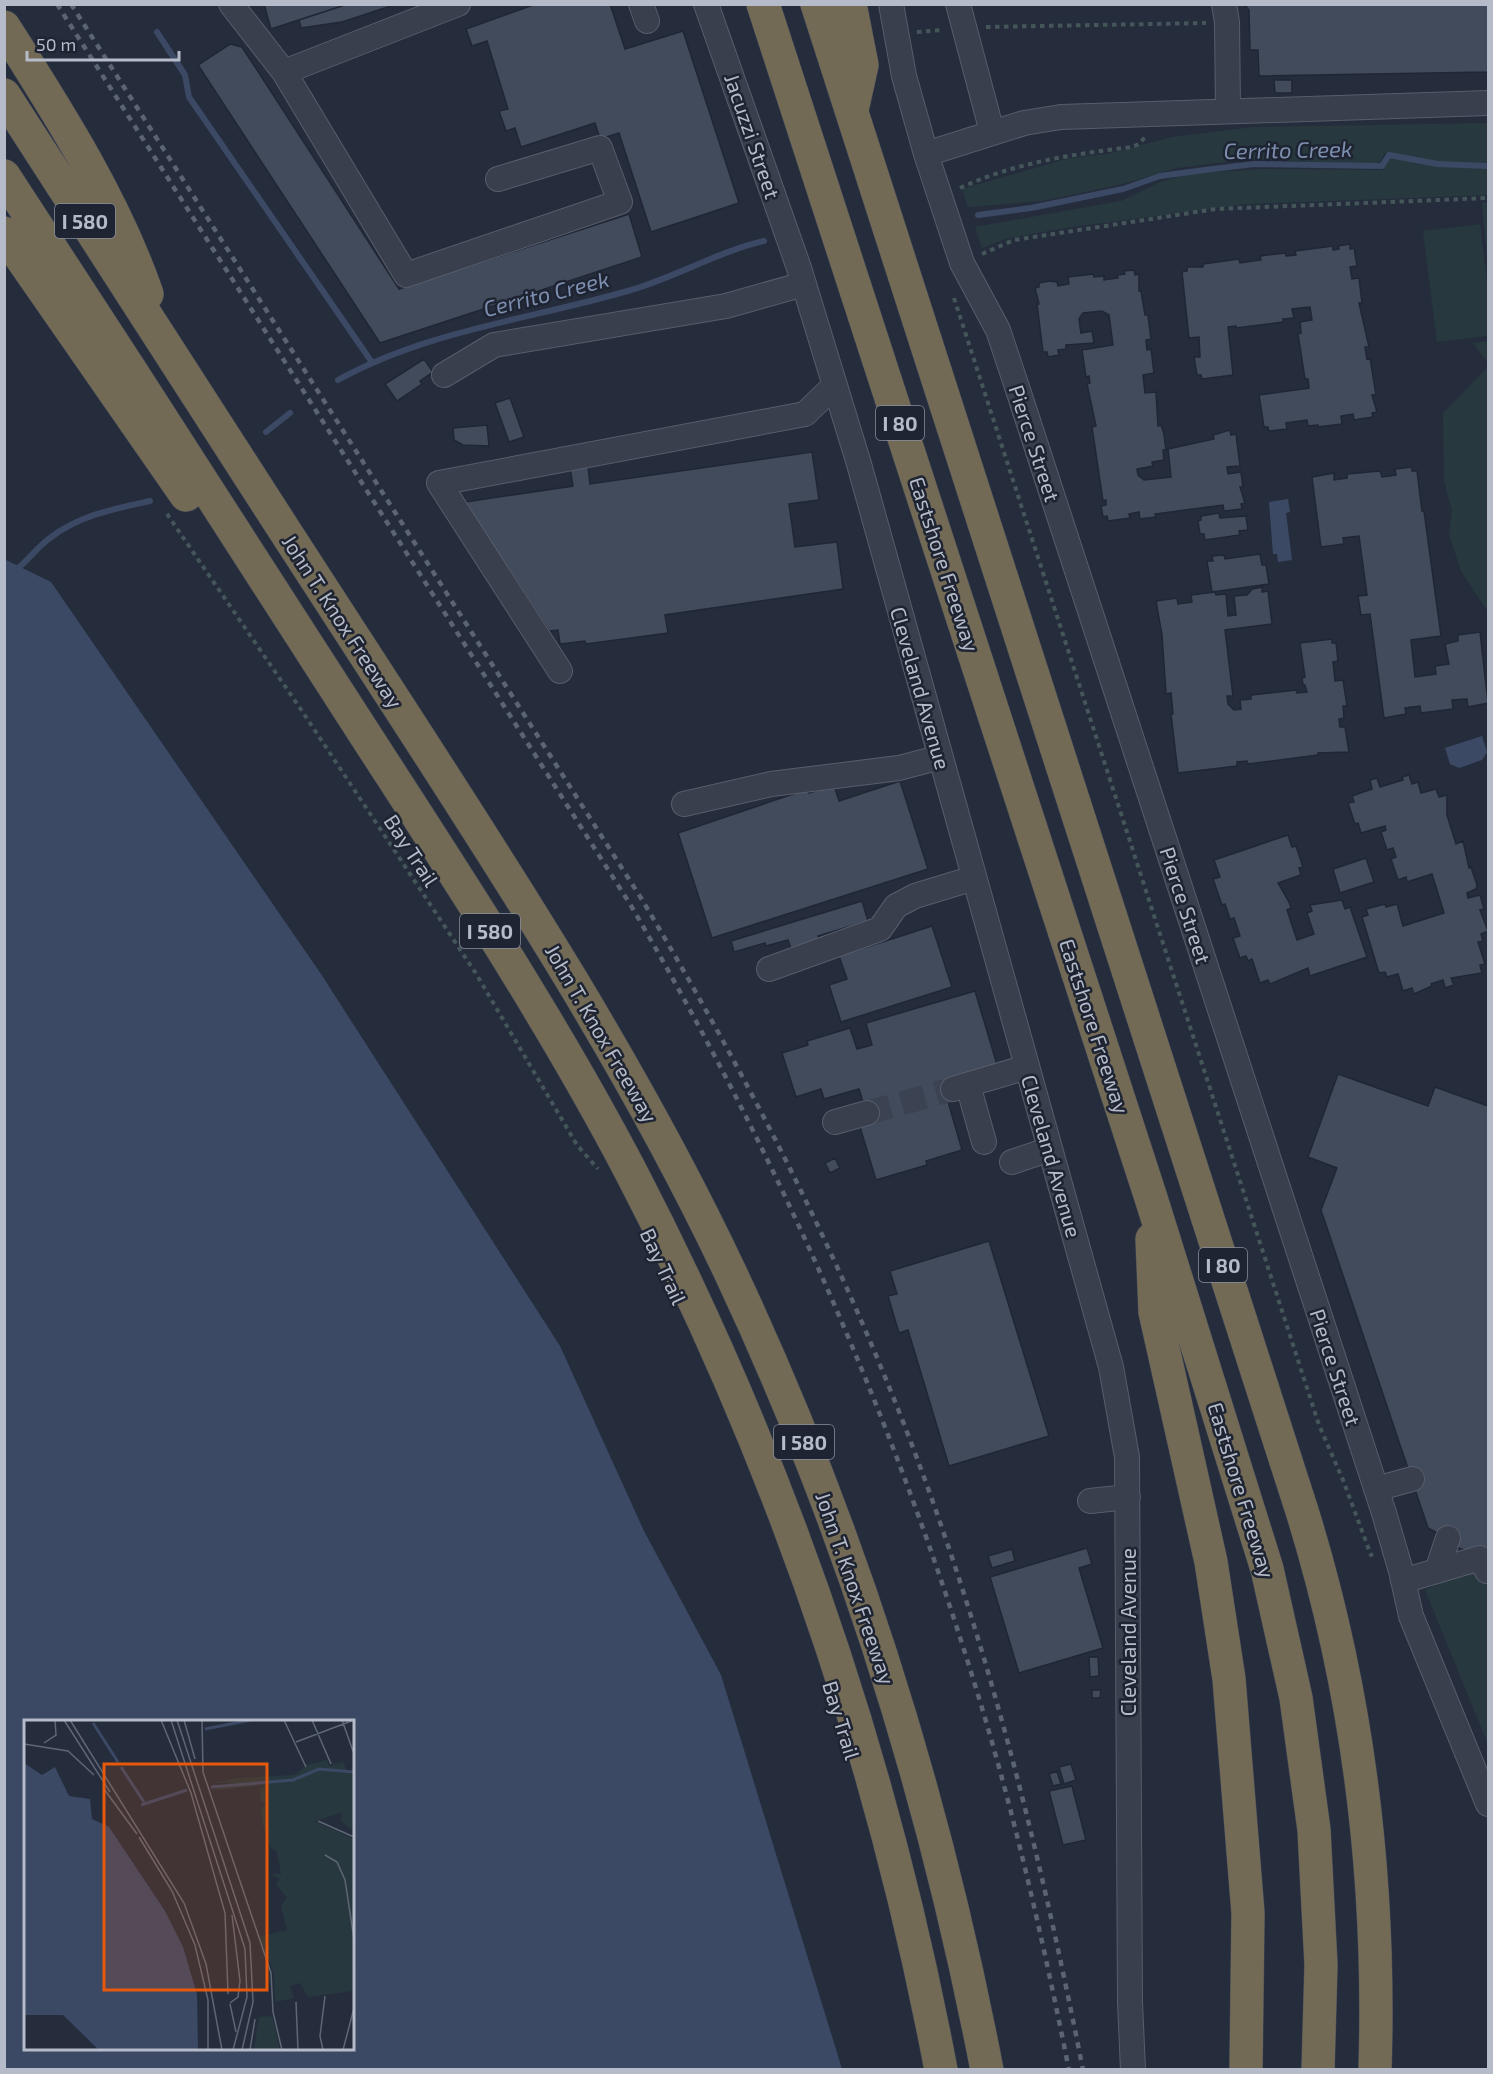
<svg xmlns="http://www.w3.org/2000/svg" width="1493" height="2074" font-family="'Exo 2',sans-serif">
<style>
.green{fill:#27393e}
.water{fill:#3b4965;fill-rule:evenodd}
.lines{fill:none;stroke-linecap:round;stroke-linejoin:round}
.stream{stroke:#3b4965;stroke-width:6}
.building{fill:#414b5c;stroke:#202634;stroke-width:1.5}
.minor-tunnel{stroke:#3b4252;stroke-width:24;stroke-dasharray:24 12;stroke-linecap:butt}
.minor-casing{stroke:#575d6b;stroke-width:26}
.highway-casing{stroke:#444a58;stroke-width:34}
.path{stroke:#45565b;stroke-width:4;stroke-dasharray:4.5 4.5;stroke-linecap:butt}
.minor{stroke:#393f4d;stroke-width:24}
.highway{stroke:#736a56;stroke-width:33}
.rail{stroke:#5b6374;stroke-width:4.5;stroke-dasharray:6 6;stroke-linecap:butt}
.labels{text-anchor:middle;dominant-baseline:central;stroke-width:5;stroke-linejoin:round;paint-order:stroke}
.shield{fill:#1e2432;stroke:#888e9b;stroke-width:1.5}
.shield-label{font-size:20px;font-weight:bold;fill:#b5bbc8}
.street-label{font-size:21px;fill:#b5bbc8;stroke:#1e2432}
.water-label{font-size:22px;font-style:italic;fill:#7d8eaf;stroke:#1e2432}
.inset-river{fill:none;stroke:#3b4965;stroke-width:3}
.inset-road{fill:none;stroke:#5f6675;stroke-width:1.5}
.view{fill:#e8590c;fill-opacity:0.15;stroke:#e8590c;stroke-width:3}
.inset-edge{fill:none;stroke:#b5bbc8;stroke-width:3}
</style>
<rect width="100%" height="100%" fill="#252d3d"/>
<path class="green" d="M1488,123V195L1247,204L1072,227L1009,238L982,248L975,227L1121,201L1160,182L1190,174L1261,169L1383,170L1390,154L1385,153L1380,162L1370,164L1248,159L1177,168L1123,184L1042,201L968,207L962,189L1070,158L1107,154L1172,137L1254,127Z
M1488,202V269L1482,203Z
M1480,224L1488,290V336L1437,342L1423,231Z
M1488,341V364L1473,343Z
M1488,367V612L1461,571L1449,534L1452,511L1444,481L1443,413Z
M1488,1571V1744L1425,1590L1460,1574Z"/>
<path class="water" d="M1288,499L1290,512L1286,513L1292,560L1278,562L1277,554H1273L1269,502Z
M4,559L51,582L321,974L560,1346L644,1531L721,1675L842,2069H5ZM26,1722H352V2048H26Z
M1482,736L1487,752L1482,760L1459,768L1450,764L1445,748Z"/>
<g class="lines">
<path class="stream" d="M157,32L185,75L189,97L371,361
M978,215L1031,208L1123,189L1160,176L1205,170L1254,164L1382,166L1389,155L1438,164L1488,166
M338,380C428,330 533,319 631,290C676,277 717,252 764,241
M266,432L290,413
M4,577C27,565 32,551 50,538C80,515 114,509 150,501"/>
</g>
<path class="building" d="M264,4H348L271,29Z
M348,4H397L342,22L301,28L299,20Z
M536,4H610L625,49L683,31L739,203L651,232L619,133L600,139L595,123L521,147L515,128L506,131L499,111L508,109L487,41L472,46L466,29Z
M1244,4H1488V72L1259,76L1258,50H1250L1249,10Z
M230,44L242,47L399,289L629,214L642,257L380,343L198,65Z
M1274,80H1292V93H1275Z
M1350,244V249L1354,248L1357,266L1350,267L1352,279L1359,278L1362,303H1359L1369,347H1365L1367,359L1370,358L1376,395H1372L1377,412L1372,413L1373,417L1354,420L1353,414L1341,416L1342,424L1318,427V425L1308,426L1307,420L1286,423L1287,429L1269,431L1268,427H1264L1259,395L1309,388L1308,379H1305L1298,334L1301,333L1300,322L1312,320L1310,307L1292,309L1294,318L1283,319V322L1236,328V326L1228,327L1233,375L1202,379L1201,375H1197L1194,357H1200L1199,337L1189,338L1182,272L1187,271V267H1203V264L1239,259L1240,263L1261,260L1260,256L1285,253L1286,256L1296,255L1295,251L1333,246V250L1339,249L1338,246Z
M1134,270L1135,275L1139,274V291H1141L1145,315H1148L1151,339L1146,340L1147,350L1151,349L1154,373L1143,375L1145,393L1156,392L1158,426L1161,425L1164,434L1166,450H1163L1164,460L1152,462L1153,466L1137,469L1138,475L1144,480L1171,477L1168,449L1214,439L1213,435L1230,430L1231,435L1236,434L1240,466L1227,467L1228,474L1241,472L1243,487H1240L1245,503L1241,504L1242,509L1224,511L1223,505L1155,514L1156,517L1140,519L1139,512L1129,514L1130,518L1108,521L1107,516L1103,517L1101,506L1106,505V500L1103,501L1092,427L1096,426L1087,384L1090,383L1089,376L1086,377L1082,350L1113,345L1109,315L1102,311L1083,313L1079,319L1081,333L1092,331L1094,343L1066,345V349L1058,350L1059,355L1048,357L1047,352H1043L1037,304H1039L1035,288L1039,287V283L1049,281L1057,282L1058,286L1069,284L1068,277L1093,274L1094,277L1104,276V280L1118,278L1117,275L1125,274L1124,271Z
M424,359L433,372L420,381L422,384L397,401L385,384Z
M510,398L524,437L509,442L495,403Z
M487,425L489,446L463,445L454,440L453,428Z
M812,452L819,500L789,504L795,547L837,542L843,589L665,615L668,633L586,644L585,641L560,644L558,630L549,631L465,502L573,486L570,468L588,466L590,484Z
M1412,467V471H1417L1422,511H1424L1441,636L1411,640L1415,677L1436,674L1435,666L1449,664L1445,644L1458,641V635L1480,632L1488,703L1468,707L1467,699L1452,700L1453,709L1421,713L1420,706L1405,708L1406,714L1384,718L1370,614L1361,615L1358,596L1367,595L1359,536L1343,538L1344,544L1321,547L1312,477L1334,473V480L1347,478V474L1380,471L1382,477L1396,475L1395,469Z
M1219,513L1220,518L1246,516L1248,530L1239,531L1240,535L1205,540L1204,534H1200L1198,521L1201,520V516Z
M1260,554L1262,565H1266L1269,584L1212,592L1207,561H1213L1212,556L1224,555L1225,559Z
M1262,587V592L1268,591L1272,624L1225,630L1233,696H1227L1228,704L1234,710L1241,709L1240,700L1251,699V695L1296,690L1297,693L1307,692L1305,685H1303L1302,678L1305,677L1300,643L1332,639V643H1336L1338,661L1333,662L1335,681L1343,680L1347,706H1343L1344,718L1339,719L1340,727H1345L1349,752L1318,753V755L1248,764L1247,761L1237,762V766L1178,773L1171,714H1173L1171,693L1166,694L1162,635L1156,601L1177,598L1178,604L1192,602L1191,595L1215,592L1216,595L1226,594L1228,616L1236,615L1234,596L1247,595L1252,589Z
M1409,775L1412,784L1418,782L1421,793L1436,789L1439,797L1447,795V815L1456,844L1463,841L1469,868L1471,867L1477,885L1476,889L1467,893L1468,898L1480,895L1484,909L1480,910L1488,931L1481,934L1483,941L1478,942L1485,964L1480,965L1482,973L1451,978L1454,985L1445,988L1443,980L1431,984L1432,986L1414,994L1412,988L1403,991L1398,974L1387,977L1385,972L1379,973L1362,917L1368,915L1366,909L1385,904L1386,907L1397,904L1403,926L1444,913L1432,874L1407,882L1406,877L1398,880L1391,859L1396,857L1393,848L1387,850L1381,832L1386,830L1385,826L1361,833L1358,823L1355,824L1348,803L1354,802L1352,796L1372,789L1370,780L1377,778L1380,787L1403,780L1402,777Z
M900,781L928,869L712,938L678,833L808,789L809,793L834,785L839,801Z
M1288,835L1292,847L1296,846L1303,867L1299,868L1301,875L1278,883L1289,902L1291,908L1287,910L1297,940L1314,934L1307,913L1312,911L1310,905L1342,900L1345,909L1350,907L1367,957L1310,976L1308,968L1270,984L1268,980L1260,983L1252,959L1248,961L1246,956L1240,958L1233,938L1240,936L1234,918L1230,919L1225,904L1222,905L1213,879L1220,877L1214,860Z
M1366,858L1374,882L1340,893L1333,869Z
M862,901L868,921L818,936L820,943L792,952L788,940L766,946L765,943L734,952L731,941Z
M932,926L952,987L841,1022L829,985L847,979L839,956Z
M975,991L998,1068L947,1098L962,1150L926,1161L927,1165L876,1180L860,1127L870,1124L859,1089L824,1099L821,1089L796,1097L782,1053L808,1045L807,1041L850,1028L857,1049L872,1045L866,1023Z
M1338,1074L1428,1106L1435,1087L1488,1106V1559L1451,1545L1452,1541L1428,1528L1321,1210L1337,1168L1308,1157Z
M835,1158L840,1168L830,1173L825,1163Z
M989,1241L1049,1436L949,1466L908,1330L899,1333L888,1296L897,1294L890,1271Z
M1087,1548L1092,1564L1079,1568L1103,1648L1019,1673L990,1577Z
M1012,1549L1015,1561L992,1568L988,1556Z
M1089,1657H1098L1099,1676L1090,1677Z
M1092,1690H1101L1100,1698H1092Z
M1071,1764L1076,1780L1064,1784L1059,1767Z
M1057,1771L1061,1784L1053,1786L1049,1774Z
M1072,1786L1086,1840L1063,1845L1049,1791Z"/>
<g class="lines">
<path class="minor-tunnel" d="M867,1113L953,1089"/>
<defs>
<path id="minor" d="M231,4L284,72L406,275L620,202L600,148L498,179
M641,4L647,21
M706,4L799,268L859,464L1111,1367L1127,1457L1130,2002L1133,2070
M891,4L904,76L926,154L962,263L998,330L1018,390L1384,1513L1401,1571L1411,1616L1488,1804
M958,4L992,132
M1224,4L1227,22L1228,111
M284,72L458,4
M926,154L1024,123L1061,117L1488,103
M444,375L494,345L726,306L804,284
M560,671L439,483L805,414L835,385
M684,804L771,784L899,768L941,757
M769,969L880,929L896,906L915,896L974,878
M968,1085L984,1142
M953,1089L1027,1067
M835,1122L867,1113
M1012,1162L1050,1149
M1376,1489L1412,1479
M1090,1501L1128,1497
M1437,1571L1448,1538
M1403,1581L1480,1558L1487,1571"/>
<path id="highway" d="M763,4L1151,1198L1267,1569L1296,1698L1314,1830L1321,1965L1318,2070
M817,4L1302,1511C1358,1691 1381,1881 1375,2070
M850,4L862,65L852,110
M4,27C58,112 114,199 147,294
M4,95C131,292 258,490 386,687C509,877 634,1068 731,1274C850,1527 934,1795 987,2070
M4,176C125,361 245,547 364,733C457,877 552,1021 631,1172C778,1455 882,1757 941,2070
M4,233L186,495
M1152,1239L1155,1312L1211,1562L1229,1679L1248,1913L1246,2070"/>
</defs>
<use href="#minor" class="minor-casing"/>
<use href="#highway" class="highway-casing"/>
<path class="path" d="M986,27L1206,23
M917,32L942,30
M960,188C1014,163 1073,154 1132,147L1139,144L1146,136
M982,254L1014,240L1216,209L1488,198
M954,298L1319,1425L1343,1480L1371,1555L1373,1554
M167,514L302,711L475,972L577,1145L598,1169"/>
<use href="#minor" class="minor"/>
<use href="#highway" class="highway"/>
<path class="rail" d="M57,4L630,904C775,1151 891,1411 975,1685C1014,1811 1043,1940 1069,2070
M71,4L641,898C761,1099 867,1308 943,1531C1004,1707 1047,1887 1083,2070"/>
</g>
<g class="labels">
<g class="shield">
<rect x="55" y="204" width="60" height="34" rx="4.5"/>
<rect x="876" y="406" width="48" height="34" rx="4.5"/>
<rect x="460" y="914" width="60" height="34" rx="4.5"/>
<rect x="1199" y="1248" width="48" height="34" rx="4.5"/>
<rect x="774" y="1425" width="60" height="34" rx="4.5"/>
</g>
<g class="shield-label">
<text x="85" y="221">I 580</text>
<text x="900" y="423">I 80</text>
<text x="490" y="931">I 580</text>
<text x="1223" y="1265">I 80</text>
<text x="804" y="1442">I 580</text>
</g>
<g class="street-label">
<text transform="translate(753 136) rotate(71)">Jacuzzi Street</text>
<text transform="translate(1035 443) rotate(72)">Pierce Street</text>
<text transform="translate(945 564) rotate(72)">Eastshore Freeway</text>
<text transform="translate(343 621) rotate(57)">John T. Knox Freeway</text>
<text transform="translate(921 688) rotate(74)">Cleveland Avenue</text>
<text transform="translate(412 850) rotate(57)">Bay Trail</text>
<text transform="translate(1186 905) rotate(72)">Pierce Street</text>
<text transform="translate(1095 1026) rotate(72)">Eastshore Freeway</text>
<text transform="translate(602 1033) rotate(60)">John T. Knox Freeway</text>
<text transform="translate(1052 1156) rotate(74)">Cleveland Avenue</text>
<text transform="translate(664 1266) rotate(65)">Bay Trail</text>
<text transform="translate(1336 1367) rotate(72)">Pierce Street</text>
<text transform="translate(1242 1490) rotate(73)">Eastshore Freeway</text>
<text transform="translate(856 1588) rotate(71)">John T. Knox Freeway</text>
<text transform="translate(1127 1632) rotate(-90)">Cleveland Avenue</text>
<text transform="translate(842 1720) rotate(73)">Bay Trail</text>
</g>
<g class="water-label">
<text transform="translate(1288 149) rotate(-1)">Cerrito Creek</text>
<text transform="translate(546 293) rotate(-14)">Cerrito Creek</text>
</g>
</g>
<g transform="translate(24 1720)">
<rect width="330" height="330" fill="#252d3d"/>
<path d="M303,40L305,46L319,42L323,52L330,51V107L326,109L317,100L318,93L290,101L330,119L328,271L284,277L276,263L266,266L270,278L251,282L250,253L235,217L263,210L257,186L263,178L252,164L256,159L247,154H257L253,132L246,127L238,102L237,89L242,84L237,81L235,69L242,65L187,71L209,62L185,64L212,58L270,55L283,45ZM248,296L256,330H230L235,297Z" fill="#27393e"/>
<path d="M0,43L18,55L31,47L45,76L66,79L68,99L85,107L141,191L159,227L173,274L174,330H75L39,295H0Z" fill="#3b4965"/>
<path class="inset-river" d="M69,3L94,42M181,9L227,0M97,47L120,82M187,67L269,60L295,49L330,52M117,85L163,70"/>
<path class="inset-road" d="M40,0L86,72M46,0L160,183L182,244L198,330M137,0L167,73L201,193L204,274M147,0L221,229L223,277L209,330M153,0L226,223L229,282L218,330M160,0L171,39M178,0L179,52L247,253L249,292L258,330M260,0L282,47M288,0L307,44M318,0L330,34M272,22L330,0M20,23L32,15L31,0M0,24L44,31L70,55M80,69L113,114M294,101L330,117M115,117L148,171L171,225L184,280V330M301,135L313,142L321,160L330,219M330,249V268M272,282L274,330M206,283L214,277L216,261L208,195M206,284L212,312M226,330L231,299M299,330L296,316L301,276M319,330L330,288"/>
<path class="view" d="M80,44H243V270H80Z"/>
<rect width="330" height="330" class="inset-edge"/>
</g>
<rect width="1493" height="2074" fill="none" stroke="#b5bbc8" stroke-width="12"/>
<path d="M27 51v9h152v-9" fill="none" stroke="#b5bbc8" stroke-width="3"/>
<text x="36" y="51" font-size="18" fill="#b5bbc8" stroke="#1e2432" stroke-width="4.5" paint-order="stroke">50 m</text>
</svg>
